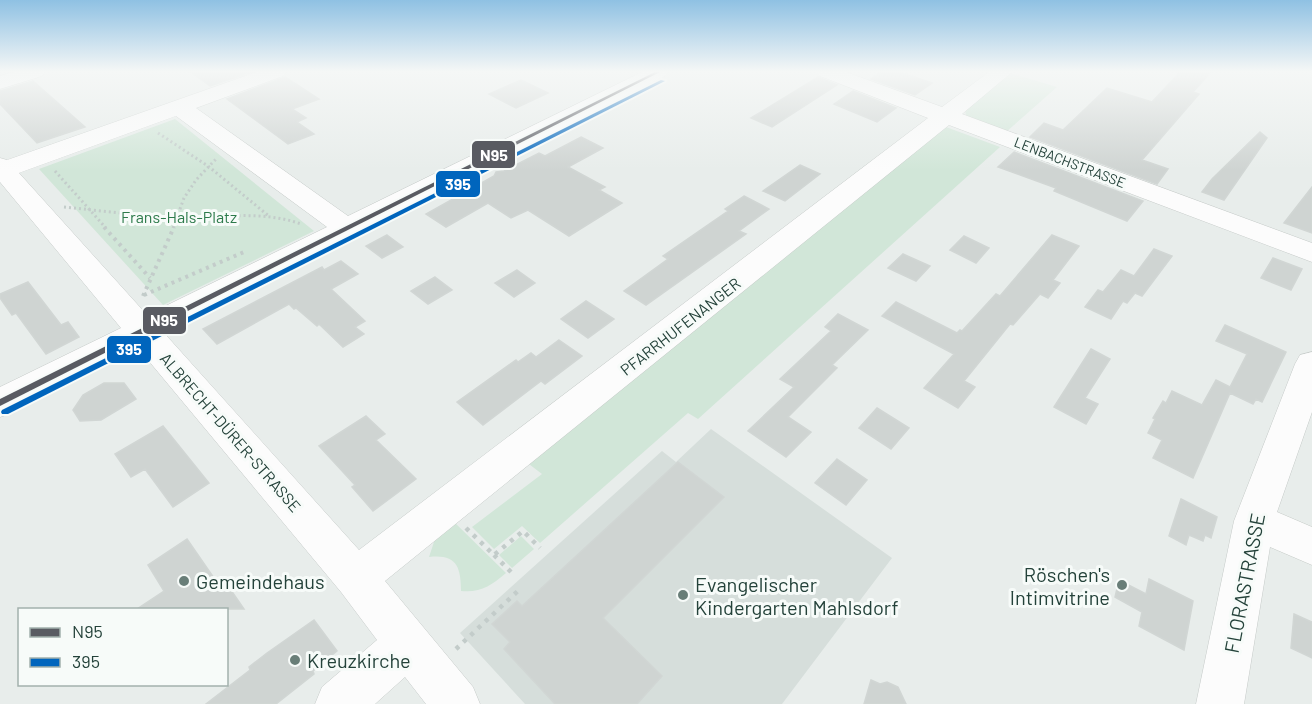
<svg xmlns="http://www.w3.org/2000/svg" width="1312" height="704" font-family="Barlow,sans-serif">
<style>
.built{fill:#d6dedb}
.green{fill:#d1e6d8}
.building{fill:#cfd4d2;stroke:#d1d6d4;stroke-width:1.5}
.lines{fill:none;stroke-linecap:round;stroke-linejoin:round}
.minor-casing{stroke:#c5cac8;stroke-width:1}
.path-far2{stroke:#c3ccca;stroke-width:3;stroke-dasharray:2 3;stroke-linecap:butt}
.path-far1{stroke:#c3ccca;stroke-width:4;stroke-dasharray:3 4.5;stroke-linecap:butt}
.path{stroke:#c3ccca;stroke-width:4.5;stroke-dasharray:4 6;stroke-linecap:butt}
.minor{fill:#fcfcfc;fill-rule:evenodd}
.bus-1-casing{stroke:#f7fbf9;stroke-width:4}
.bus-2-casing{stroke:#f7fbf9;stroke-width:4}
.bus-1{fill:#595b62;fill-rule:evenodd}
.bus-2{fill:#0065bd;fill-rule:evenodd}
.poi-dot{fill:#697e78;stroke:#f7fbf9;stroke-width:2}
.labels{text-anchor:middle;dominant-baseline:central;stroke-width:6;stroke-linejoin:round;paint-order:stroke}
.far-street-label{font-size:14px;fill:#24423a;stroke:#f7fbf9}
.park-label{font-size:16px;fill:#2d7a4b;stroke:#f7fbf9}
.street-label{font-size:16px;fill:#24423a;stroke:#f7fbf9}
.near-poi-label{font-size:20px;fill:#24423a;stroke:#f7fbf9;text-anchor:start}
.near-street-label{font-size:20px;fill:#24423a;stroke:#f7fbf9}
.line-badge{stroke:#f7fbf9;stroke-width:2}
.badge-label{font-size:16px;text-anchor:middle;font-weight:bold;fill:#fff}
</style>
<rect width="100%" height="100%" fill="#e8edeb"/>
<path class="built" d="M711,429L892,558L782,704H525L460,633L662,451L676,462Z"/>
<path class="green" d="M1010,73L1057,87L1005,133L966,116L965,109Z
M175,119L314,231L163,305L39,169Z
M946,127L1000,147L698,419L688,413L540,543L522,526L494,549L472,527L542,474L525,461Z
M451,519L506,573C491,586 480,593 461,591C461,566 456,554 429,557L436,536Z
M521,536L534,549L512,568L499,555Z"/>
<path class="building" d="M191,72H251L210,86Z
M881,72H900L932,83L915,95L871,79Z
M1180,72H1211L1193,92L1199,94L1142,160L1168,169L1157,184L1030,137L1044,123L1063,130L1107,88L1152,102Z
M285,77L319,99L292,109L306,118L297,122L314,134L288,144L227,99Z
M818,77L837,85L772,127L751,118Z
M521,80L548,93L516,108L489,94Z
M33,81L85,127L37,143L0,104V91Z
M853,91L896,108L877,122L834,104Z
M1260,132L1267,138L1224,200L1202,192L1212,179Z
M581,137L603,148L568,167L605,187L599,190L622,203L569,236L528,210L511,218L488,203L446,227L426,214L494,176L496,172L504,171L539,153L545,156Z
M1014,152L1143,201L1127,221L1054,191L1056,188L998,167Z
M800,165L820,174L785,201L763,191Z
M1312,187V233L1284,223Z
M744,196L769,209L739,231L746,234L646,305L624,291L668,259L663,256L728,211L725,209Z
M387,235L403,247L382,258L366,246Z
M1052,235L1079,246L1053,280L1060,283L1048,298L1040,294L1013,325L1010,324L964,381L975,387L958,408L924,388L954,354L882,316L896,302L957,333L960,330L962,331L996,294L1000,296Z
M964,236L989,248L976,263L950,250Z
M1154,249L1172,256L1142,296L1135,293L1127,303L1123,301L1111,319L1085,307L1098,290L1103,292L1121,270L1134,276Z
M903,254L930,266L916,281L888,268Z
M1273,258L1302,269L1291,290L1261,278Z
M341,261L358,274L331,289L365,321L355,327L364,334L343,347L319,324L317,326L296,308L294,309L289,304L217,344L203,329L322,267L324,270Z
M517,270L535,283L514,297L495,283Z
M435,277L452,290L428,304L411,291Z
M28,282L61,325L68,322L79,337L46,354L16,313L12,315L0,298V294Z
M586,301L614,319L588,338L561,319Z
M838,314L868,330L832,365L837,368L788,417L811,432L786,457L748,431L794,387L780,379L831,331L825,327Z
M1225,325L1286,352L1262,402L1256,399L1253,404L1230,393L1193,478L1153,458L1162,440L1148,433L1155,419L1153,418L1163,401L1166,403L1172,391L1202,405L1216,380L1230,387L1247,354L1216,341Z
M559,340L582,356L545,384L541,381L483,425L457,402L516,360L518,362L531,353L536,357Z
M1091,349L1110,359L1085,398L1098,404L1086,424L1054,407Z
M104,383H124L136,399L101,420L80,421L73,410L83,395Z
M877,408L909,428L891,449L859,428Z
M366,416L385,434L376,440L416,479L373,511L352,487L355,485L319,446Z
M163,426L209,483L173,507L145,469L131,477L115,454Z
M837,459L867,480L846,505L815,483Z
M678,462L724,497L603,618L662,676L637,704H555L504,649L510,642L492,624L517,601L522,606Z
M1181,499L1217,517L1211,538L1205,535L1203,541L1189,535L1186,545L1169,536Z
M187,539L216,581L222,577L244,609H137L164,591L148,565Z
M1149,579L1193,601L1184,650L1139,626L1142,612L1115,597L1119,580L1146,594Z
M1294,614L1312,622V658L1291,648Z
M314,620L337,651L313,671L314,674L276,704H206L250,670L249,667L267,653Z
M871,680L880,684L887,682L898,687L906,704H864Z"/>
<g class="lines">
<defs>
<path id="minor" d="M14,72H45L42,76L0,89V76Z
M257,72H286L283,76L196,108L348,216L642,72H668L665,76L165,334L359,550L928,118L820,76L817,72H846L942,107L989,72H1012L962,114L1312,243V262L949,125L385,581L473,687L480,704H426L405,677L375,704H315L322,687L377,640L341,592L138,348L12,413L0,417V387L121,328L0,182V158L7,160ZM176,116L327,227L147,315L19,173Z
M1312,352V412L1277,512L1312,527V565L1270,547L1244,704H1196L1234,521L1295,364L1300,355Z"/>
</defs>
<use href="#minor" class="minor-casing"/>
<path class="path-far2" d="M158,133L208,166L270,217
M55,171L106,228
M64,207C103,211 142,216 180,217C221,218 262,210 301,224
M173,228L184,198L196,180L216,159"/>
<path class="path-far1" d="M104,227L150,278
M144,295L244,252
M143,296L174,227"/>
<path class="path" d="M466,528L494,555L523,531L540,548
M494,555L512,573
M456,649L521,588"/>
<use href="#minor" class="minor"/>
<defs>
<path id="bus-1" d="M655,72H660L0,406V399Z"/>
<path id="bus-2" d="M661,80L665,81L8,414H2L1,412L2,410Z"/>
</defs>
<use href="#bus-1" class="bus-1-casing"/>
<use href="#bus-2" class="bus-2-casing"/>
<use href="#bus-1" class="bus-1"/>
<use href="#bus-2" class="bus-2"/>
</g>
<linearGradient id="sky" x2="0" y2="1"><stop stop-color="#8fc1e3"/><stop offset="0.42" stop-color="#f5f7f6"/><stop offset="1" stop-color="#f5f7f6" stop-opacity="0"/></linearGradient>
<rect width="1312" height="170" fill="url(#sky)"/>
<g class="poi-dot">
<circle cx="184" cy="581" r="6"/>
<circle cx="1122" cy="585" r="6"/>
<circle cx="683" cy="595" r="6"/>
<circle cx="295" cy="660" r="6"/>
</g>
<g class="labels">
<g class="far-street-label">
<text transform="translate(1070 162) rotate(21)">LENBACHSTRASSE</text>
</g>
<g class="park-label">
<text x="179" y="216">Frans-Hals-Platz</text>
</g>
<g class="street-label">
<text transform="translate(680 326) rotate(-38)">PFARRHUFENANGER</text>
<text transform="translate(231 432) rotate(49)">ALBRECHT-DÜRER-STRASSE</text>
</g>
<g class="near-poi-label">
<text x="1110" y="574" text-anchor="end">Röschen's<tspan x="1110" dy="23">Intimvitrine</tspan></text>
<text x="196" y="581">Gemeindehaus</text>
<text x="695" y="584">Evangelischer<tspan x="695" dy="23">Kindergarten Mahlsdorf</tspan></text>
<text x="307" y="660">Kreuzkirche</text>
</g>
<g class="near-street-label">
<text transform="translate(1244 583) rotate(-79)">FLORASTRASSE</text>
</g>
</g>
<g class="line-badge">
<rect x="471" y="140" width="45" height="29" rx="6" fill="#595b62"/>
<rect x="435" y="170" width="46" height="28" rx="6" fill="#0065bd"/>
<rect x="142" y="306" width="45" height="29" rx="6" fill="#595b62"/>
<rect x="106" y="335" width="46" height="29" rx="6" fill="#0065bd"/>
</g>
<g class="badge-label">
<text x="494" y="161">N95</text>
<text x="458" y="190">395</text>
<text x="164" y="326">N95</text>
<text x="129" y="355">395</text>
</g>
<rect x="18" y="608" width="210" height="78" fill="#f7fbf9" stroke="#a3b1ad" stroke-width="1.5"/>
<rect x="30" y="628" width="30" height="9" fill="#595b62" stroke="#a3b1ad" stroke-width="1.5"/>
<text x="72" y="638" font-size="18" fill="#24423a">N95</text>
<rect x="30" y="658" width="30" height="9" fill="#0065bd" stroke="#a3b1ad" stroke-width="1.5"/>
<text x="72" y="668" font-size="18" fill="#24423a">395</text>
</svg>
